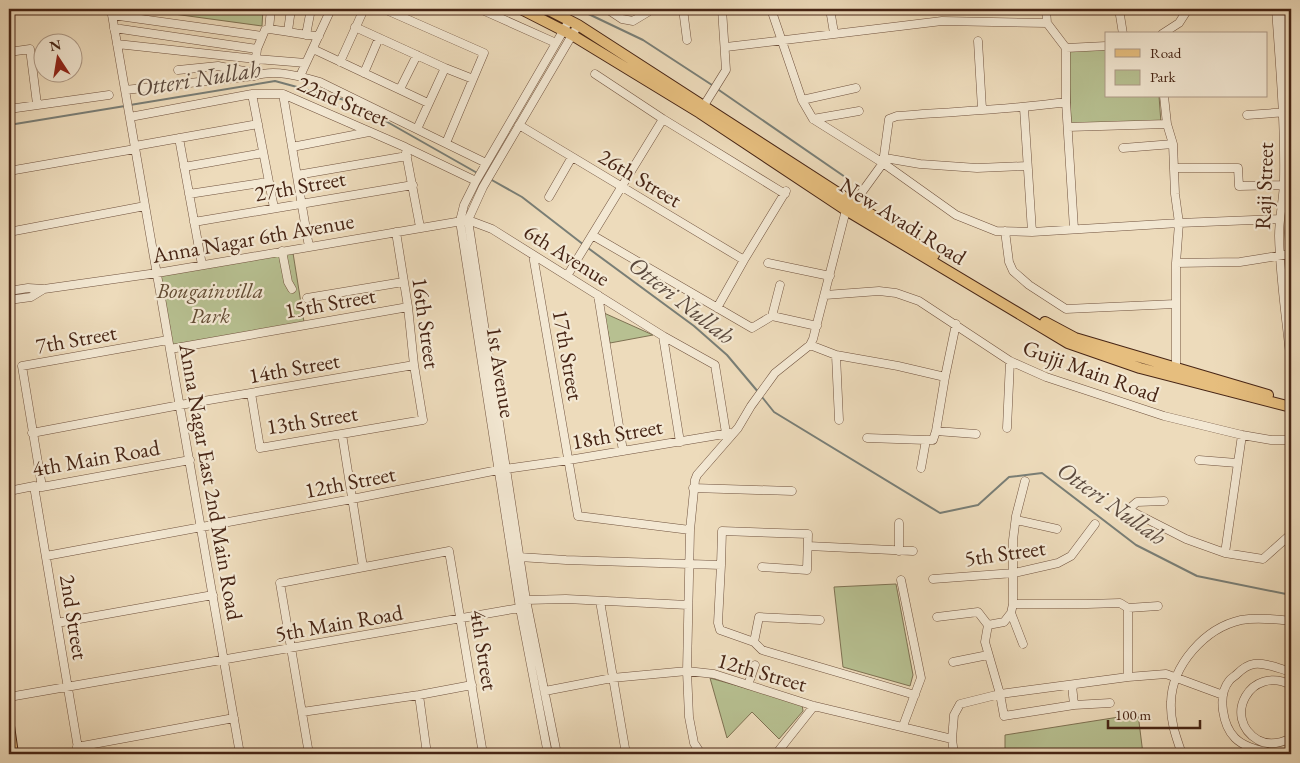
<svg xmlns="http://www.w3.org/2000/svg" width="1300" height="763" font-family="'EB Garamond',serif">
<style>
.green{fill:#b7c091;stroke:#7f7253}
.lines{fill:none;stroke-linecap:round;stroke-linejoin:round}
.stream{stroke:#797e76;stroke-width:2}
.minor-casing{stroke:#70523e;stroke-width:9}
.major-casing{stroke:#472515;stroke-width:12}
.minor{stroke:#f3e8d3;stroke-width:8}
.major{stroke:#e6be7e;stroke-width:10}
.labels{text-anchor:middle;dominant-baseline:central;stroke-width:4.5;stroke-linejoin:round;paint-order:stroke}
.street-label{font-size:22px;fill:#472515;stroke:#f3e8d3}
.park-label{font-size:22px;font-style:italic;fill:#634c34;stroke:#f3e8d3}
.water-label{font-size:24px;font-style:italic;fill:#5c4a3e;stroke:#f3e8d3}
</style>
<rect width="100%" height="100%" fill="#eddbbb"/>
<filter id="stains"><feTurbulence type="fractalNoise" baseFrequency=".004" numOctaves="4"/><feColorMatrix values="0 0 0 0 .2 0 0 0 0 .09 0 0 0 0 .02 0 0 0 .5 -.17"/></filter>
<radialGradient id="worn" r=".72"><stop offset=".6" stop-color="#630" stop-opacity="0"/><stop offset="1" stop-color="#630" stop-opacity=".3"/></radialGradient>
<path class="green" d="M137,9H263L262,26Z
M1106,48V96H1159L1161,123L1071,125L1068,49Z
M293,253L304,322L172,346L160,276Z
M604,313L653,335L610,343Z
M896,584L913,675L910,686L843,667L834,587Z
M710,678L802,704L803,711L779,739L752,712L727,738Z
M1138,714L1143,754H1005V735Z"/>
<g class="lines">
<path class="stream" d="M578,9L643,40L712,85
M716,88L848,179
M130,105L275,81L352,102L479,174
M9,125L125,106
M490,179L522,197L584,245
M588,248L694,326L727,355L759,393
M762,397L774,412L940,513L978,505L1009,477L1042,473L1136,545L1197,576L1291,595"/>
<defs>
<path id="minor" d="M111,9L240,754
M384,9L484,53L446,143
M480,9L556,43
M607,9L622,19L633,21L648,12V9
M683,9L687,40
M771,9L802,100L813,119L883,163L956,215L996,231L1032,232L1179,223L1280,219
M830,9L834,33
M1046,9L1047,23
M1119,9L1123,34
M1276,9C1280,66 1285,122 1284,180C1284,198 1279,217 1279,236C1280,279 1287,322 1291,365
M1282,9L1291,117
M112,15L262,36
M355,27L445,68L473,79
M114,28L257,49
M269,29C286,31 302,35 319,36
M288,31L291,9
M1162,34L1179,23L1188,9
M306,35L311,9
M978,41L982,109
M117,44L256,59L306,63
M726,47L942,21L1047,23L1066,48L1106,46
M1066,48V102L1074,229
M313,49L428,103
M9,52L30,49L37,104
M340,62L364,9
M178,70L218,66L254,73
M364,73L379,38
M595,74L663,119L785,194
M254,76L257,49L265,30L269,29L271,9
M300,76L331,9
M400,89L417,55
M125,90L254,76C274,69 300,76 320,82L486,163
M252,94L274,208
M283,94L309,247
M1164,96L1167,124L1173,144L1175,194L1179,223L1176,263V373
M802,100L856,88
M703,107L726,70L722,9
M1024,108L1032,232
M9,109L109,95
M1247,115L1288,112
M130,117L252,94H283L405,147L476,181
M813,119L859,111
M519,125L744,260
M1068,127L1167,124
M417,129L445,68
M179,138L202,265
M135,146L258,124
M292,147L369,132
M1123,148L1173,144
M406,153L420,227
M885,158L920,164L977,168L1027,166
M184,167L263,153
M1174,168H1238L1239,186L1284,185
M1291,168L1289,233L1291,265
M9,171L135,149
M297,175L407,156
M189,194L268,182
M549,197L572,157
M194,222L413,185
M1005,231L1009,262L1013,271L1029,285L1066,309L1175,304
M9,232L145,206
M592,235L752,328L772,316L817,326
M282,251L288,282L292,289
M533,255L578,516L690,530
M768,263L830,276
M1176,263L1240,262L1290,254
M567,276L663,119
M9,291L28,288L44,289L157,273L468,220L492,229L663,336L715,365L726,433
M598,295L623,451
M825,295L879,291L896,293L919,301L1010,361L1046,377L1164,416L1242,435L1271,440H1291
M307,298L403,282
M9,300L31,297L44,289
M717,308L744,260L786,191
M772,316L780,285
M663,336L680,442
M810,345L836,355L898,366L945,377
M170,349L408,307
M836,355L839,420
M251,393L260,448L423,420L414,365L408,307L396,232
M1007,428L1010,361
M936,431L976,434
M32,433L180,405L414,365
M342,434L363,567
M867,438L926,440
M1199,460L1237,463
M921,468L926,440H933L936,431L945,377L956,324
M34,486L79,754
M42,487L22,366L168,340
M693,488L792,491
M9,491L34,486L42,487L190,460
M1164,501L1137,502L1130,508L1133,512L1186,539L1225,553L1263,559L1291,534
M1016,520L1057,529
M808,546L913,551
M899,551V523
M1225,553L1242,435
M46,556L352,499L498,470L569,460L730,433
M519,557L566,560L721,565L718,623L720,630L754,642L762,650L915,695
M721,565L722,531L808,534L807,570L762,567
M933,579L1014,573L1058,563L1071,556L1095,524
M901,580L921,678L903,726
M526,600L566,599L688,605
M600,601L626,754
M1013,604V540L1016,516L1025,481
M1011,613L1023,644
M937,617L978,612L988,625
M57,623L213,595
M754,642L759,617L820,620
M953,662L988,655
M1128,677V608L1158,606
M748,685L755,665
M1072,685L1074,705L1004,716L1000,694L985,642L988,625L1004,622L1011,613L1013,604H1087L1120,603L1128,608
M1291,685C1251,664 1221,718 1258,740C1269,746 1281,743 1291,738
M545,691L612,678L687,671L714,674L814,706L952,739L954,754
M419,695L427,754
M9,697L525,607
M1074,705L1110,703
M302,712L419,695L472,685
M952,739L954,715L960,704L1000,694L1128,677L1166,674L1223,695
M77,747L234,718
M309,754L280,583L449,551L483,754
M416,754L427,752
M548,754L520,608L460,221L464,205L476,181L566,26
M557,754L526,600L468,220L483,187L578,25
M701,754L694,743L689,717L687,671L690,530L695,480L697,475L738,428L751,406L775,373L810,345L813,339L846,210L854,203L883,163L889,119L897,116C954,111 1010,110 1066,102
M776,754L814,706
M1182,754C1176,737 1170,721 1171,702C1172,665 1205,628 1241,620C1257,617 1275,619 1291,621
M1274,754C1261,750 1245,748 1235,738C1223,726 1217,696 1229,681C1231,678 1235,676 1237,674C1241,670 1248,665 1254,664C1265,662 1280,669 1291,672"/>
<path id="major" d="M521,9L572,35L700,113L846,210L1068,343L1140,368L1291,407
M547,9L578,25L934,255
M1045,322L1075,338L1268,395
M9,726L13,754"/>
</defs>
<use href="#minor" class="minor-casing"/>
<use href="#major" class="major-casing"/>
<use href="#minor" class="minor"/>
<use href="#major" class="major"/>
</g>
<g class="labels">
<g class="street-label">
<text transform="translate(343 101) rotate(23)">22nd Street</text>
<text transform="translate(640 178) rotate(31)">26th Street</text>
<text transform="translate(300 186) rotate(-10)">27th Street</text>
<text transform="translate(1264 186) rotate(-88)">Raji Street</text>
<text transform="translate(903 221) rotate(32)">New Avadi Road</text>
<text transform="translate(253 238) rotate(-10)">Anna Nagar 6th Avenue</text>
<text transform="translate(567 255) rotate(32)">6th Avenue</text>
<text transform="translate(330 303) rotate(-10)">15th Street</text>
<text transform="translate(426 323) rotate(82)">16th Street</text>
<text transform="translate(76 339) rotate(-10)">7th Street</text>
<text transform="translate(568 355) rotate(80)">17th Street</text>
<text transform="translate(294 368) rotate(-10)">14th Street</text>
<text transform="translate(1091 371) rotate(20)">Gujji Main Road</text>
<text transform="translate(501 372) rotate(81)">1st Avenue</text>
<text transform="translate(312 420) rotate(-9)">13th Street</text>
<text transform="translate(617 434) rotate(-10)">18th Street</text>
<text transform="translate(96 458) rotate(-10)">4th Main Road</text>
<text transform="translate(211 482) rotate(80)">Anna Nagar East 2nd Main Road</text>
<text transform="translate(350 482) rotate(-11)">12th Street</text>
<text transform="translate(1005 553) rotate(-8)">5th Street</text>
<text transform="translate(74 617) rotate(81)">2nd Street</text>
<text transform="translate(339 623) rotate(-10)">5th Main Road</text>
<text transform="translate(484 650) rotate(81)">4th Street</text>
<text transform="translate(762 672) rotate(16)">12th Street</text>
</g>
<g class="park-label">
<text x="210" y="290">Bougainvilla<tspan x="210" dy="25">Park</tspan></text>
</g>
<g class="water-label">
<text transform="translate(198 78) rotate(-9)">Otteri Nullah</text>
<text transform="translate(682 300) rotate(38)">Otteri Nullah</text>
<text transform="translate(1112 503) rotate(35)">Otteri Nullah</text>
</g>
</g>
<rect width="1300" height="763" fill="none" stroke="#eddbbb" stroke-width="30"/>
<rect x="10" y="10" width="1280" height="743" fill="none" stroke="#472515" stroke-width="2.5"/>
<rect x="15" y="15" width="1270" height="733" fill="none" stroke="#472515"/>
<rect x="1105" y="32" width="162" height="65" fill="#f3e8d3" stroke="#ae9a87"/>
<rect x="1115" y="49" width="25" height="8" fill="#e6be7e" stroke="#ae9a87"/>
<text x="1150" y="58" font-size="15" fill="#472515">Road</text>
<rect x="1115" y="70" width="25" height="15" fill="#b7c091" stroke="#ae9a87"/>
<text x="1150" y="82" font-size="15" fill="#472515">Park</text>
<g transform="translate(58 58) rotate(348)"><circle r="24" fill="#f3e8d3" stroke="#ae9a87"/>
<path d="M0-4L9 19L0 12L-9 19Z" fill="#8f2418"/>
<text y="-8" font-size="14" font-weight="bold" text-anchor="middle" fill="#472515">N</text>
</g>
<path d="M1108 720v8h92v-8" fill="none" stroke="#472515" stroke-width="2.5"/>
<text x="1115" y="720" font-size="15" fill="#472515" stroke="#f3e8d3" stroke-width="4" paint-order="stroke">100 m</text>
<rect width="100%" height="100%" filter="url(#stains)"/>
<rect width="100%" height="100%" fill="url(#worn)"/>
</svg>
